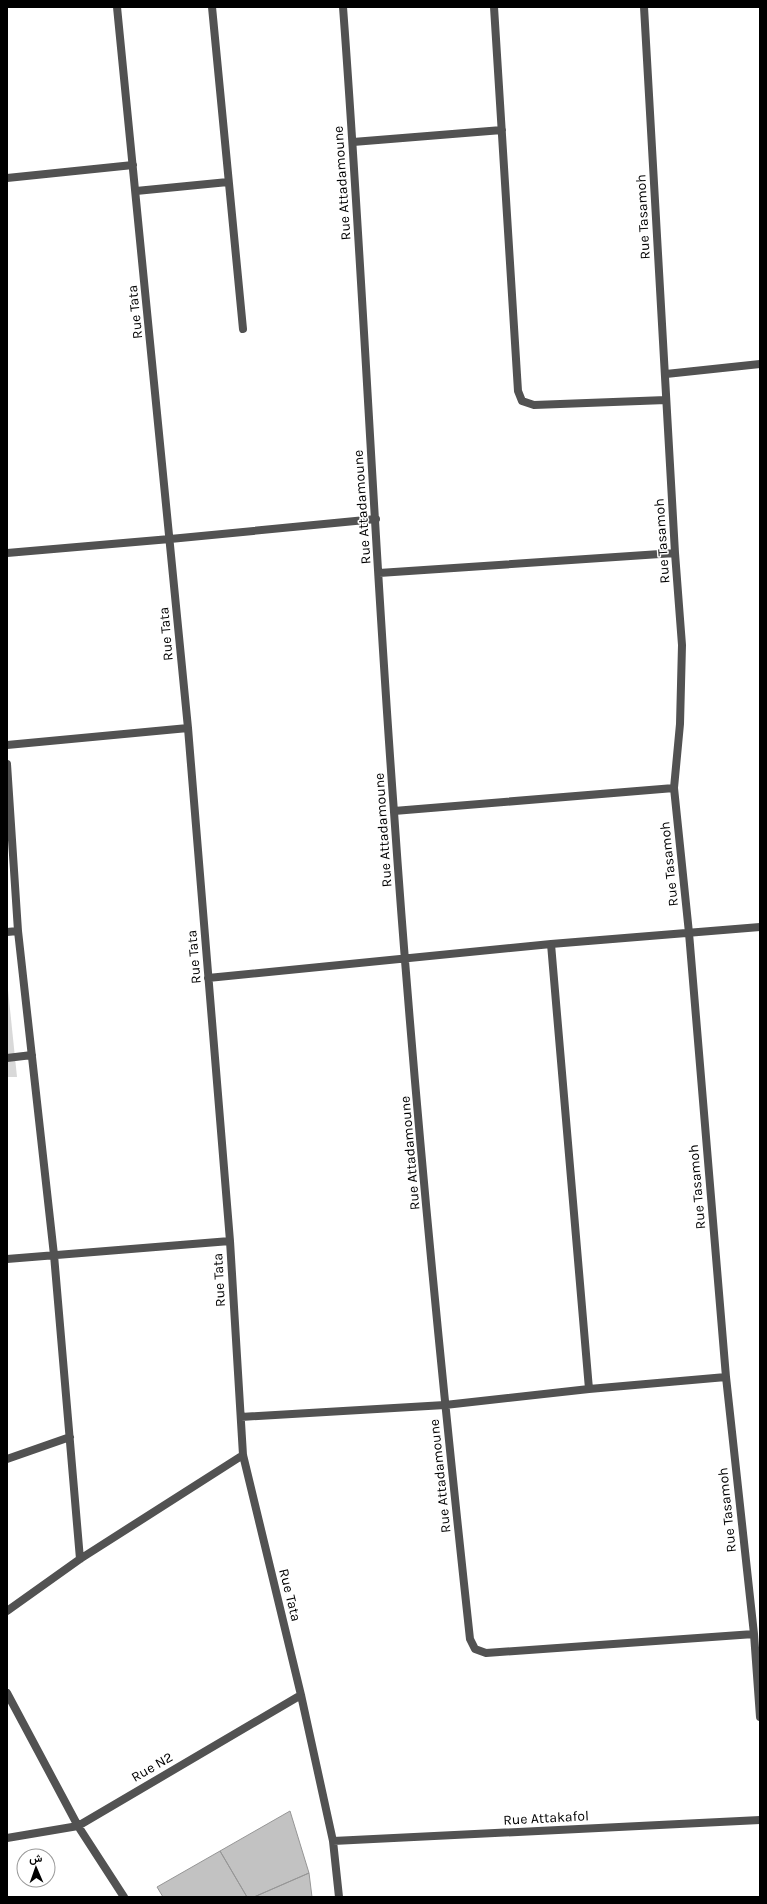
<svg xmlns="http://www.w3.org/2000/svg" width="767" height="1904" font-family="Karla,Vazirmatn,sans-serif">
<style>
.green{fill:#d9d9d9}
.building{fill:#c2c2c2;stroke:#969696}
.lines{fill:none;stroke-linecap:round;stroke-linejoin:round}
.street{stroke:#525252;stroke-width:8}
.labels{text-anchor:middle;dominant-baseline:central;stroke-width:3;stroke-linejoin:round;paint-order:stroke}
.street-label{font-size:14px;fill:#000;stroke:#fff}
</style>
<rect width="100%" height="100%" fill="#fff"/>
<path class="green" d="M7,980L17,1077H7Z"/>
<path class="building" d="M290,1811L309,1873L254,1897H247L220,1851Z
M220,1851L247,1897H163L157,1887Z
M309,1873L312,1897H254Z"/>
<g class="lines">
<path class="street" d="M117,7L188,728L230,1241L243,1455L301,1695L333,1841L339,1897
M212,7L243,329
M343,7C363,275 374,544 394,812C413,1088 440,1364 470,1639L475,1649L486,1653L754,1634
M494,7L518,391L522,401L534,405L666,400
M644,7L675,553L682,645L680,724L674,788L689,933L726,1377L754,1634L760,1717
M353,142L502,130
M7,178L133,165
M136,191L228,182
M666,374L760,364
M7,553L170,539L376,519
M379,573L675,553
M7,745L188,728
M7,764L18,931L54,1255L80,1559
M394,811L674,788
M7,932L18,931
M551,944L589,1389
M208,978L551,944L760,927
M7,1058L32,1055
M7,1259L230,1241
M241,1417L445,1405L589,1389L726,1377
M7,1459L70,1437
M7,1611L80,1559L243,1455
M7,1693L78,1826L124,1897
M7,1838L78,1826L301,1695
M333,1841L760,1820"/>
</g>
<g class="labels">
<g class="street-label">
<text transform="translate(342 183) rotate(-94)">Rue Attadamoune</text>
<text transform="translate(643 217) rotate(-93)">Rue Tasamoh</text>
<text transform="translate(135 312) rotate(-96)">Rue Tata</text>
<text transform="translate(362 507) rotate(-94)">Rue Attadamoune</text>
<text transform="translate(662 541) rotate(-94)">Rue Tasamoh</text>
<text transform="translate(166 634) rotate(-95)">Rue Tata</text>
<text transform="translate(383 830) rotate(-94)">Rue Attadamoune</text>
<text transform="translate(669 864) rotate(-96)">Rue Tasamoh</text>
<text transform="translate(194 957) rotate(-95)">Rue Tata</text>
<text transform="translate(410 1153) rotate(-95)">Rue Attadamoune</text>
<text transform="translate(697 1187) rotate(-95)">Rue Tasamoh</text>
<text transform="translate(219 1280) rotate(-93)">Rue Tata</text>
<text transform="translate(440 1476) rotate(-96)">Rue Attadamoune</text>
<text transform="translate(727 1510) rotate(-96)">Rue Tasamoh</text>
<text transform="translate(290 1595) rotate(76)">Rue Tata</text>
<text transform="translate(152 1767) rotate(-30)">Rue N2</text>
<text transform="translate(546 1818) rotate(-3)">Rue Attakafol</text>
</g>
</g>
<rect width="767" height="1904" fill="none" stroke="#000000" stroke-width="16"/>
<g transform="translate(36 1868) rotate(358)"><circle r="19" fill="#ffffff" stroke="#999999"/>
<path d="M0-3L7 15L0 10L-7 15Z" fill="#000000"/>
<text y="-6" font-size="11" font-weight="bold" text-anchor="middle" fill="#000000">ش</text>
</g>
</svg>
